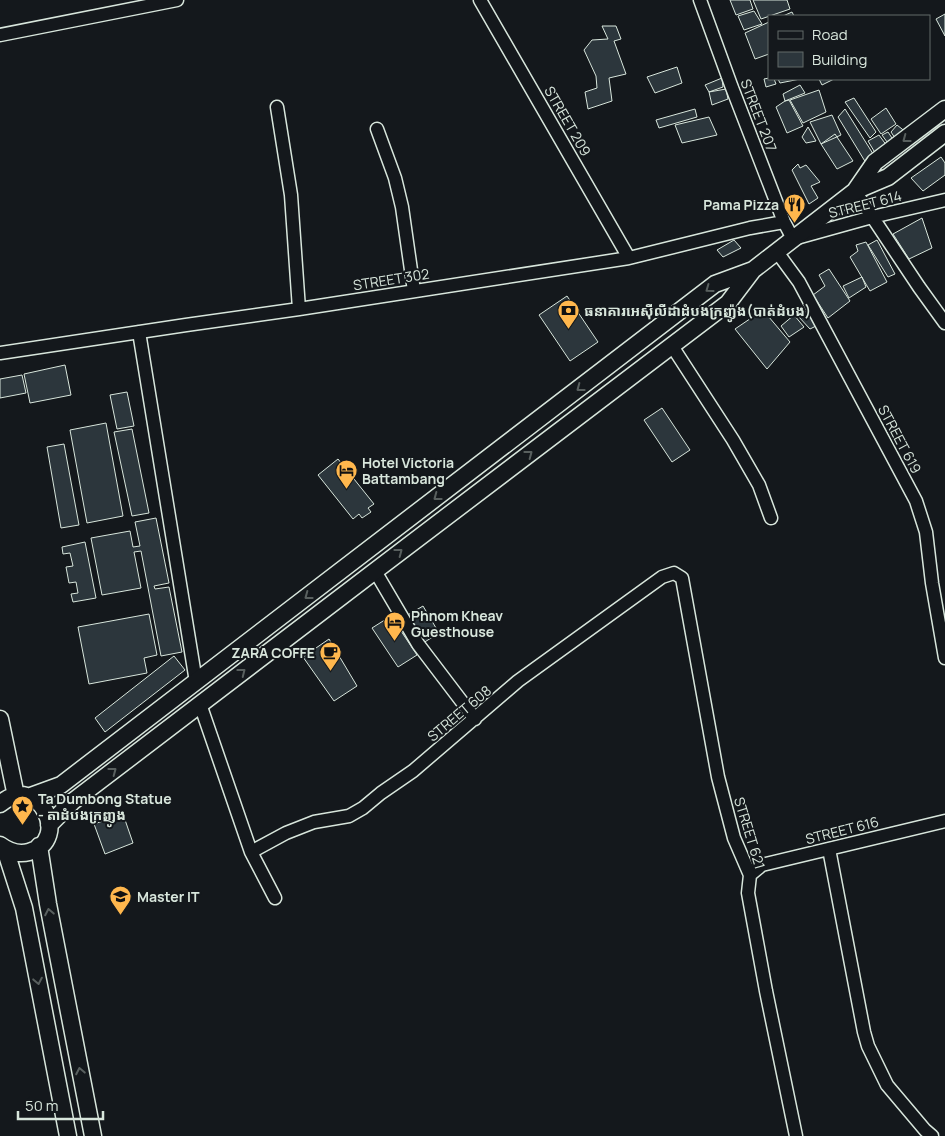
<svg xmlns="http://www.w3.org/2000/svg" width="945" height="1136" font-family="Manrope,'Noto Sans Khmer',sans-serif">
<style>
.building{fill:#2c363c;stroke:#d8e6dc}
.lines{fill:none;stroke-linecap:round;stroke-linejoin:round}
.minor-casing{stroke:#d8e6dc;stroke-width:15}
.major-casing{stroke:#d8e6dc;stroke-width:19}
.minor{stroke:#14181c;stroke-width:12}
.major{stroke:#14181c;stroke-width:16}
.oneway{stroke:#59605f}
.labels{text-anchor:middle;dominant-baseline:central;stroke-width:4;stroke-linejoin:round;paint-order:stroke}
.street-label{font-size:14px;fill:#d8e6dc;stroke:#14181c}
.poi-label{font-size:14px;font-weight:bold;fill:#d8e6dc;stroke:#14181c;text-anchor:start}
</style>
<rect width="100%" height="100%" fill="#14181c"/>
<path class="building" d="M730,0H750L753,9L736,15Z
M753,0H787L790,9L761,19Z
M754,11L762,24L744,30L738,16Z
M792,12L794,16H783Z
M945,14V36L936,19Z
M769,22V54L755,59L745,33Z
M602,26H616L621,39L614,41L626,74L609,78L612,101L588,109L585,92L597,88L596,76L584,50L592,40L608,39Z
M677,67L682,83L655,93L647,77Z
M722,78L723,87L709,92L705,85Z
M769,78L774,79L776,84L766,87L764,79Z
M778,79H800L780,83Z
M819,79H834L822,85Z
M800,85L805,93L785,101L783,94Z
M726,89L728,99L712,105L709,92Z
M819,90L826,112L803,123L790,100Z
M854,98L876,132L870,138L845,102Z
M789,100L803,126L787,133L776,107L785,101Z
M886,108L896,124L881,134L871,119Z
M695,109L697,117L659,128L656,120Z
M845,109L875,157L866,163L838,117Z
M832,115L841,135L821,144L810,122Z
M709,117L717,135L682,143L675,125Z
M897,125L907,133L897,141L891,132Z
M808,127L816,141L806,143L802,137Z
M888,132L894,141L890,146L882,135Z
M835,134L853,161L837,169L821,144Z
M879,135L887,146L877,156L868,141Z
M941,157L945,163V175L923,191L911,178Z
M798,164L800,168L806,165L820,182L811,186L818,198L809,204L792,170Z
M922,218L932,248L909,259L893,234Z
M734,240L741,248L723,257L717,250Z
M877,240L895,274L888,277L868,245Z
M866,242L887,282L870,291L850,257L858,251L856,245Z
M829,269L850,301L828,318L813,295L825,286L819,275Z
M862,277L866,287L849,298L843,286Z
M567,296L598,342L570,361L539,315Z
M763,310L790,342L767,369L735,329Z
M807,311L818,325L810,329L798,316Z
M794,315L804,327L789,337L781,326Z
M65,365L71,395L30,403L24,374Z
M22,375L26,393L0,398V379Z
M127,392L134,426L117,429L110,395Z
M662,408L690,450L672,462L644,420Z
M106,423L123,516L87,523L70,430Z
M132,429L149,513L132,516L114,432Z
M64,444L79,525L61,528L47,447Z
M338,459L374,504L368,508L371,512L362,518L359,514L353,519L318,475Z
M156,518L169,583L154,586L155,589L169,587L182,652L161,656L141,551L134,552L141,588L102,595L91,538L130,531L133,547L140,546L135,522Z
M85,542L96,598L73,602L71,594L78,593L76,582L69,583L66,567L73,566L70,553L63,554L62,547Z
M423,606L439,633L420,645L406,616Z
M149,614L157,655L144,658L147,673L89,684L78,627Z
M391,616L417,655L398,667L372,628Z
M329,639L357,686L334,701L303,657Z
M174,656L185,670L105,732L95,718Z
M123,814L133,843L105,854L94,824Z"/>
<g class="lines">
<defs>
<path id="minor" d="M480,0L629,258
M700,0L731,85L784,222L793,239L872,217L945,200
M0,35L177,0
M277,107L291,195L299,309
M377,129L395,178L402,207L414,291
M855,191L919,287L945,323
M777,252L799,282L916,501L926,532L932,583L945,658
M139,332L196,682
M672,346L733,440L759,485L771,518
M0,353L186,325L299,309L629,258L750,228L784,222
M375,571L418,644L475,719
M200,704L251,852L275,898
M829,849L864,1032L868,1046L887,1085L925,1130L932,1136
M251,852L286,833L314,822L349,816L363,808L381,793L413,771L518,681L662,577L674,573L682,578L718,777L734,838L750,875L748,893L766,991L796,1136
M750,875L762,865L945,821"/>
<path id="major" d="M855,191L875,162L945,109
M0,719L16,796
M28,797L61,785L715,284L753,270
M0,804C38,771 73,840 29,852C18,855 8,851 0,845
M49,825L72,802L375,571L728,303L753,270L855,191L888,177L945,133
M39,846L48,904L93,1136
M5,849L24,908L68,1136"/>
</defs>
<use href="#minor" class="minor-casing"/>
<use href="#major" class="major-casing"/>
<use href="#minor" class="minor"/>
<use href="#major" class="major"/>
</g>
<defs><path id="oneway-chevron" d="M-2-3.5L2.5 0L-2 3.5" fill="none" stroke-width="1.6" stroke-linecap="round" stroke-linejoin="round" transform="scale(1.25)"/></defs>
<g class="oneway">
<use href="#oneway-chevron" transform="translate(906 139) rotate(143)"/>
<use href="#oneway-chevron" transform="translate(709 289) rotate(144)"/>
<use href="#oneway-chevron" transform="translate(580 388) rotate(143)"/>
<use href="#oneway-chevron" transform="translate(529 454) rotate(-37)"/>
<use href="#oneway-chevron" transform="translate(437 497) rotate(143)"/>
<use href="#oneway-chevron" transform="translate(399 552) rotate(-37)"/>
<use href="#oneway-chevron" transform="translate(308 596) rotate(143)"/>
<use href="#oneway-chevron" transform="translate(242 672) rotate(-38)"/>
<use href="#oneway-chevron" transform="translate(113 771) rotate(-37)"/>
<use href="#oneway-chevron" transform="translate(49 912) rotate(-101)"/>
<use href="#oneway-chevron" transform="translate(38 981) rotate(79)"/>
<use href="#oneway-chevron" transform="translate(80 1071) rotate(-101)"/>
</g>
<defs>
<symbol id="restaurant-pin" viewBox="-11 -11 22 30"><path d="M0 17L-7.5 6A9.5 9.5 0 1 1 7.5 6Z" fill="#ffb74d" stroke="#14181c"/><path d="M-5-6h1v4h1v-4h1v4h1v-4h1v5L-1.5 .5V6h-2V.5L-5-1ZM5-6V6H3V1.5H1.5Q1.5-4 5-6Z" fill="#111"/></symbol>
<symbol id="bank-pin" viewBox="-11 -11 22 30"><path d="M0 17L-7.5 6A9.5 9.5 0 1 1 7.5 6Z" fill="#ffb74d" stroke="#14181c"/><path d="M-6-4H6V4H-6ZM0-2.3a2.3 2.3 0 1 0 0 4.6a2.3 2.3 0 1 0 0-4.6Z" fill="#111"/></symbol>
<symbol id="hotel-pin" viewBox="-11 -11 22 30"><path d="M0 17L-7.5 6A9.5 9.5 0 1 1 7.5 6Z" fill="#ffb74d" stroke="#14181c"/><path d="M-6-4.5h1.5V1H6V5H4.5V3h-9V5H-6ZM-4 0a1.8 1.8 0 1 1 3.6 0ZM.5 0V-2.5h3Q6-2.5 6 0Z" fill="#111"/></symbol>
<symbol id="cafe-pin" viewBox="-11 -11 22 30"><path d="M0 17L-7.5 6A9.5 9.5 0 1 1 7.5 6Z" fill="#ffb74d" stroke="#14181c"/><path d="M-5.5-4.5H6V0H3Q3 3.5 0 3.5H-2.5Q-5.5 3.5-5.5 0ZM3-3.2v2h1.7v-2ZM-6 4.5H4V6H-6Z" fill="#111"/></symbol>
<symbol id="sight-pin" viewBox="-11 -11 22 30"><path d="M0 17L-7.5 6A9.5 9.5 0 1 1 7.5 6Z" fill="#ffb74d" stroke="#14181c"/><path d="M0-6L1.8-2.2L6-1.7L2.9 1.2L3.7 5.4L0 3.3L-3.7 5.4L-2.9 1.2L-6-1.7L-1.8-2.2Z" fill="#111"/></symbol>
<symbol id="university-pin" viewBox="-11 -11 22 30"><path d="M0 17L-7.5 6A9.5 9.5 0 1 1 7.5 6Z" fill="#ffb74d" stroke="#14181c"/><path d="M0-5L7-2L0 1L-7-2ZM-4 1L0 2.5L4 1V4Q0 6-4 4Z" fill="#111"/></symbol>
</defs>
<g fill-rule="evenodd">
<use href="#restaurant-pin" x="782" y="192" width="25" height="34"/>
<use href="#bank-pin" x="556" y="298" width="25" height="34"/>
<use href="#hotel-pin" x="334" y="458" width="25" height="34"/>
<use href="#hotel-pin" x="382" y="610" width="25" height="34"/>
<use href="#cafe-pin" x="318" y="640" width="25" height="34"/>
<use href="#sight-pin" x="10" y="794" width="25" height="34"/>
<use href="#university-pin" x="108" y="884" width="25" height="34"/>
</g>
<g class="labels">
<g class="street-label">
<text transform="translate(759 115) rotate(69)">STREET 207</text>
<text transform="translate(568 121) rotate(60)">STREET 209</text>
<text transform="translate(865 204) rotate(-14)">STREET 614</text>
<text transform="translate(391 279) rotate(-9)">STREET 302</text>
<text transform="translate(900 439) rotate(62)">STREET 619</text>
<text transform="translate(459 713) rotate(-40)">STREET 608</text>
<text transform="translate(842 830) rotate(-14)">STREET 616</text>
<text transform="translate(750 833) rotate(73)">STREET 621</text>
</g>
<g class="poi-label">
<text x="779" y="204" text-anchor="end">Pama Pizza</text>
<text x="584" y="310">ធនាគារអេស៊ីលីដាដំបងក្រញ៉ូង(បាត់ដំបង)</text>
<text x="362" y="462">Hotel Victoria<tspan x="362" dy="16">Battambang</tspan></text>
<text x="411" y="615">Phnom Kheav<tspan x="411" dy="16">Guesthouse</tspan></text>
<text x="315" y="652" text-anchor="end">ZARA COFFE</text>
<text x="38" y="798">Ta Dumbong Statue<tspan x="38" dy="16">- តាដំបងក្រញូង</tspan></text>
<text x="137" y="896">Master IT</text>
</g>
</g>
<rect x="768" y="15" width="162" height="65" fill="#14181c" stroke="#626a69"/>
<rect x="778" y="31" width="25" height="8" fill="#14181c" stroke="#626a69"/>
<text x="812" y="40" font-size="15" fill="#d8e6dc">Road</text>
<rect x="778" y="52" width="25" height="15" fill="#2c363c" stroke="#626a69"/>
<text x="812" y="65" font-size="15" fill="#d8e6dc">Building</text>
<path d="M18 1111v8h85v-8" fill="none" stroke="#d8e6dc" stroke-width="2.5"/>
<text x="25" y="1111" font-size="15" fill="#d8e6dc" stroke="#14181c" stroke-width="4" paint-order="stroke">50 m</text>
</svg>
